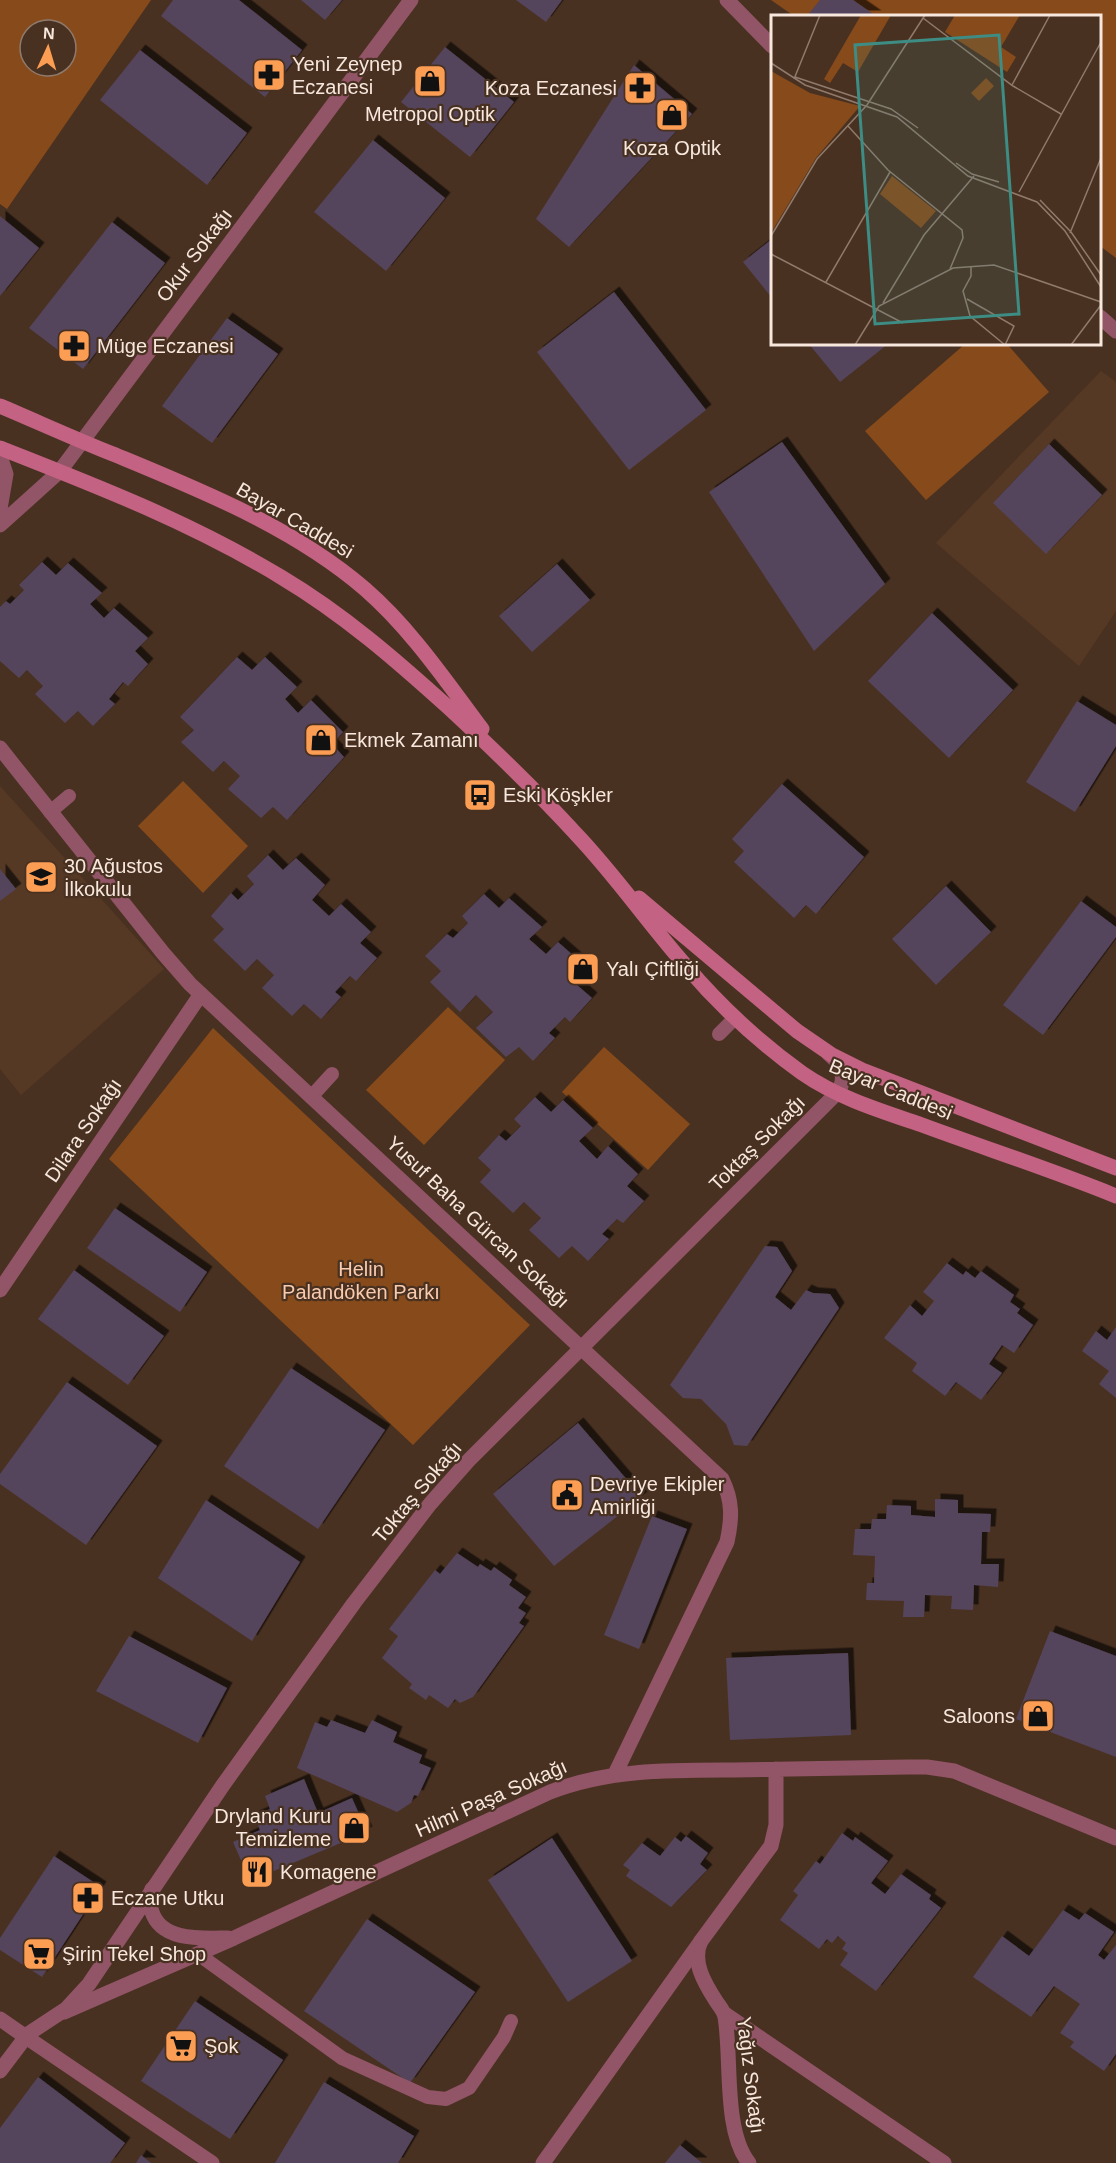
<svg xmlns="http://www.w3.org/2000/svg" width="1116" height="2163" font-family="Arial,sans-serif">
<style>
.built{fill:#563925}
.green{fill:#874a1b;fill-rule:evenodd}
.building{fill:#54445b;filter:url(#shadow)}
.lines{fill:none;stroke-linecap:round;stroke-linejoin:round}
.service{stroke:#925467;stroke-width:14}
.pedestrian{stroke:#925467;stroke-width:15}
.minor{stroke:#925467;stroke-width:15}
.tertiary{stroke:#925467;stroke-width:15}
.secondary{stroke:#c36282;stroke-width:15}
.labels{text-anchor:middle;dominant-baseline:central;stroke-width:4.5;stroke-linejoin:round;paint-order:stroke}
.poi-label{font-size:20px;fill:#f7e7dd;stroke:#493121;text-anchor:start}
.street-label{font-size:20px;fill:#f7e7dd;stroke:#493121}
.park-label{font-size:20px;fill:#f8cbaf;stroke:#493121}
.inset-road{fill:none;stroke:#8f7a6c;stroke-width:1.5}
.view{fill:#3d8d84;fill-opacity:0.15;stroke:#3d8d84;stroke-width:3}
.inset-edge{fill:none;stroke:#f7e7dd;stroke-width:3}
</style>
<defs>
<filter id="shadow"><feDropShadow dx="5.5" dy="-5.5" stdDeviation="0" flood-color="#0009"/></filter>
</defs>
<rect width="100%" height="100%" fill="#493121"/>
<path class="built" d="M1101,371L1116,382V611L1079,666L936,543Z
M0,786L164,969L21,1095L0,1069Z"/>
<path class="green" d="M0,0H151L7,209L0,204ZM30,30H66V66H30Z
M771,0H1116V258L1100,246V16H794Z
M965,344H1007L1049,392L926,500L865,431Z
M183,781L248,846L203,893L138,826Z
M448,1007L505,1060L424,1145L366,1090Z
M213,1028L530,1325L413,1445L109,1159Z
M604,1047L690,1124L648,1170L562,1092Z"/>
<path class="building" d="M173,0H239L302,50L265,97L161,16Z
M301,0H342L325,20Z
M516,0H562L546,22Z
M820,0H853L876,16H807Z
M445,47L514,102L470,157L401,102Z
M140,50L247,133L207,185L100,100Z
M634,65L692,114L569,247L536,219Z
M373,140L445,198L386,271L314,212Z
M0,216L39,248L0,296Z
M112,222L165,263L83,369L29,328Z
M772,239V298L743,262Z
M614,292L706,410L629,470L537,352Z
M227,318L278,354L212,443L162,406Z
M809,344H888L840,382Z
M782,442L885,584L814,651L709,492Z
M1049,444L1102,495L1046,554L993,503Z
M42,562L56,575L68,563L102,593L90,604L104,618L114,608L148,638L135,651L148,664L128,686L123,682L109,699L115,704L93,726L78,711L65,723L35,694L43,686L27,670L19,678L0,661V607L6,601L10,604L24,590L19,585Z
M557,564L590,600L532,652L499,616Z
M932,613L1013,690L949,758L868,681Z
M237,657L252,670L265,657L297,687L285,699L298,713L311,700L343,732L332,744L344,757L287,820L273,807L261,818L228,789L240,776L224,761L213,772L181,742L194,730L180,717Z
M1077,701L1116,725V746L1075,812L1026,782Z
M782,784L864,857L816,914L806,905L794,918L734,862L744,851L732,839Z
M268,855L283,870L296,858L325,885L312,900L329,916L341,904L371,932L360,943L377,958L356,981L350,976L335,992L341,997L321,1019L304,1004L292,1016L262,988L274,975L257,959L245,971L213,940L224,929L211,916L231,893L238,900L254,884L247,876Z
M0,869L16,889L0,901Z
M946,886L991,932L936,985L892,939Z
M484,894L499,908L509,898L542,927L529,939L546,954L558,942L591,971L577,985L592,998L570,1022L565,1017L549,1033L555,1038L533,1061L519,1047L506,1057L476,1028L493,1012L476,995L460,1012L430,982L441,971L425,956L447,934L453,938L468,923L462,916Z
M1081,901L1116,927V937L1043,1035L1003,1005Z
M535,1097L551,1112L563,1100L593,1128L579,1141L597,1159L608,1146L638,1174L627,1186L644,1201L623,1223L617,1219L602,1234L609,1239L588,1261L572,1246L559,1258L529,1230L541,1218L524,1202L513,1213L480,1182L491,1170L478,1158L499,1135L506,1141L521,1126L514,1119Z
M115,1208L207,1272L180,1312L87,1248Z
M765,1246L777,1247L792,1271L775,1297L791,1310L806,1290L813,1293L830,1294L839,1308L747,1446L734,1445L726,1424L701,1399L683,1398L670,1385Z
M947,1263L963,1275L966,1271L975,1278L981,1271L1014,1295L1010,1302L1020,1309L1017,1313L1033,1325L1014,1353L1002,1345L989,1364L1002,1373L981,1400L956,1382L945,1396L912,1371L917,1363L884,1338L910,1305L922,1316L934,1301L923,1292Z
M74,1270L164,1336L128,1385L38,1319Z
M1116,1327V1398L1099,1384L1109,1371L1082,1351L1096,1331L1107,1340Z
M291,1368L385,1430L318,1529L224,1466Z
M67,1382L157,1446L86,1545L0,1484V1474Z
M578,1423L642,1497L554,1566L493,1494Z
M935,1499L958,1500V1513L991,1514L990,1532H982L981,1564H999L998,1587L974,1585L973,1610L951,1609L952,1596L925,1595L924,1617H903L904,1601L866,1600L867,1583H874L875,1556L853,1555L855,1529H871L872,1519H886L887,1505L911,1506V1515L935,1517Z
M206,1500L300,1562L252,1641L158,1578Z
M652,1516L687,1529L639,1649L604,1635Z
M457,1553L478,1567L480,1564L491,1571L494,1567L512,1580L509,1585L526,1597L518,1608L526,1613L519,1623L524,1626L473,1697L460,1703L455,1699L448,1708L429,1695L426,1700L409,1688L412,1684L382,1658L398,1636L389,1629L435,1570L440,1574Z
M1050,1631L1116,1656V1757L1016,1719Z
M129,1636L227,1688L198,1743L96,1691Z
M848,1653L851,1735L730,1740L726,1658Z
M331,1720L365,1733L372,1720L397,1732L393,1742L422,1755L419,1763L431,1768L418,1796L414,1795L411,1803L397,1812L297,1768L315,1722L327,1727Z
M304,1779L318,1813L352,1798L367,1832L250,1881L233,1842L260,1830L254,1816L270,1809L265,1796Z
M842,1833L853,1841L855,1837L888,1861L871,1883L885,1894L901,1874L931,1895L929,1899L941,1908L876,1991L840,1965L848,1953L842,1949L846,1943L838,1936L832,1943L827,1939L819,1949L780,1920L798,1895L793,1891L816,1861L820,1864Z
M686,1836L708,1853L700,1864L707,1870L671,1907L626,1876L630,1870L623,1865L642,1843L660,1856L675,1837L681,1842Z
M552,1838L632,1961L568,2002L488,1880Z
M54,1856L101,1887L42,1977L0,1950V1938Z
M1063,1910L1079,1920L1085,1913L1114,1932L1098,1955L1104,1960L1116,1945V2054L1104,2071L1070,2047L1074,2042L1060,2033L1080,2004L1054,1986L1031,2017L973,1977L1002,1936L1029,1956Z
M367,1919L475,1992L410,2083L304,2011Z
M195,2001L283,2060L230,2139L141,2081Z
M38,2077L125,2143L110,2163H0V2128Z
M324,2082L414,2136L398,2163H275Z
M680,2145L702,2163H665Z
M141,2155L151,2163H136Z"/>
<g class="lines">
<path class="service" d="M50,812L69,796
M719,1034L735,1018
M311,1097L332,1074
M198,1954L342,2058L428,2097L446,2099L469,2088L504,2037L511,2021"/>
<path class="pedestrian" d="M543,2163L701,1941"/>
<path class="minor" d="M727,0L772,46
M1100,317L1116,331
M0,456L6,474L0,509
M0,525L60,471L411,0
M0,748L163,953L190,984L722,1479C733,1501 732,1519 727,1542L615,1774
M829,1054C841,1064 848,1078 837,1093
M0,1290L201,994
M152,1889C149,1897 149,1903 152,1912C162,1942 202,1938 228,1938
M64,2012L234,1938L550,1792C609,1769 671,1770 734,1770C792,1769 850,1768 908,1767H927L954,1771L1116,1838
M725,2014L944,2163
M26,2037L212,2163
M749,2163C723,2131 732,2058 725,2017C724,2011 719,2006 716,2001C705,1984 691,1961 701,1941L771,1846L776,1825V1769"/>
<path class="tertiary" d="M0,2019L26,2037
M0,2071L28,2034L66,2009L89,1984L223,1785L354,1603L430,1504L468,1461L837,1093"/>
<path class="secondary" d="M0,406C38,422 75,439 113,454C200,490 293,527 365,589C411,629 446,681 482,729
M0,448C97,486 192,523 281,577C343,614 396,660 449,708C493,749 536,790 576,834C616,876 648,923 686,966C720,1006 759,1042 802,1073C838,1098 881,1111 922,1125C987,1149 1052,1170 1116,1196
M639,898L797,1031L832,1055L862,1070L1116,1168"/>
</g>
<defs>
<symbol id="pharmacy-square" viewBox="-11 -11 22 22"><rect x="-9" y="-9" width="18" height="18" rx="4" fill="#fc9d54" stroke="#493121"/><path d="M-2-6h4v4h4v4h-4v4h-4v-4h-4v-4h4Z" fill="#111"/></symbol>
<symbol id="shop-square" viewBox="-11 -11 22 22"><rect x="-9" y="-9" width="18" height="18" rx="4" fill="#fc9d54" stroke="#493121"/><path d="M-5-2.5h2.3a2.7 3.5 0 0 1 5.4 0H5L5.5 6h-11ZM-1.5-2.5h3a1.5 2.3 0 0 0-3 0Z" fill="#111"/></symbol>
<symbol id="bus-square" viewBox="-11 -11 22 22"><rect x="-9" y="-9" width="18" height="18" rx="4" fill="#fc9d54" stroke="#493121"/><path d="M-5-6H5V4H4V6H2V4H-2V6H-4V4H-5ZM-3.5-4V0h7V-4ZM-3.5 1.2v1.5H-2V1.2ZM2 1.2v1.5H3.5V1.2Z" fill="#111"/></symbol>
<symbol id="school-square" viewBox="-11 -11 22 22"><rect x="-9" y="-9" width="18" height="18" rx="4" fill="#fc9d54" stroke="#493121"/><path d="M0-5L7-2L0 1L-7-2ZM-4 1L0 2.5L4 1V4Q0 6-4 4Z" fill="#111"/></symbol>
<symbol id="civic-square" viewBox="-11 -11 22 22"><rect x="-9" y="-9" width="18" height="18" rx="4" fill="#fc9d54" stroke="#493121"/><path d="M-.6-6.5H3V-4.5H.6V-3L4-1V1h2V6H-6V1h2V-1L-.6-3ZM-1.2 2.5V6h2.4V2.5Z" fill="#111"/></symbol>
<symbol id="restaurant-square" viewBox="-11 -11 22 22"><rect x="-9" y="-9" width="18" height="18" rx="4" fill="#fc9d54" stroke="#493121"/><path d="M-5-6h1v4h1v-4h1v4h1v-4h1v5L-1.5 .5V6h-2V.5L-5-1ZM5-6V6H3V1.5H1.5Q1.5-4 5-6Z" fill="#111"/></symbol>
<symbol id="supermarket-square" viewBox="-11 -11 22 22"><rect x="-9" y="-9" width="18" height="18" rx="4" fill="#fc9d54" stroke="#493121"/><path d="M-6-5.5h2.5l.6 2H6L4.5 2H-2.5L-4.4-4H-6ZM-1.5 3.2a1.3 1.3 0 1 0 .1 0ZM3 3.2a1.3 1.3 0 1 0 .1 0Z" fill="#111"/></symbol>
</defs>
<g fill-rule="evenodd">
<use href="#pharmacy-square" x="250" y="56" width="38" height="38"/>
<use href="#shop-square" x="411" y="62" width="38" height="38"/>
<use href="#pharmacy-square" x="621" y="69" width="38" height="38"/>
<use href="#shop-square" x="653" y="96" width="38" height="38"/>
<use href="#pharmacy-square" x="55" y="327" width="38" height="38"/>
<use href="#shop-square" x="302" y="721" width="38" height="38"/>
<use href="#bus-square" x="461" y="776" width="38" height="38"/>
<use href="#school-square" x="22" y="858" width="38" height="38"/>
<use href="#shop-square" x="564" y="950" width="38" height="38"/>
<use href="#civic-square" x="548" y="1476" width="38" height="38"/>
<use href="#shop-square" x="1019" y="1697" width="38" height="38"/>
<use href="#shop-square" x="335" y="1809" width="38" height="38"/>
<use href="#restaurant-square" x="238" y="1853" width="38" height="38"/>
<use href="#pharmacy-square" x="69" y="1879" width="38" height="38"/>
<use href="#supermarket-square" x="20" y="1935" width="38" height="38"/>
<use href="#supermarket-square" x="162" y="2027" width="38" height="38"/>
</g>
<g class="labels">
<g class="poi-label">
<text x="292" y="64">Yeni Zeynep<tspan x="292" dy="23">Eczanesi</tspan></text>
<text x="617" y="88" text-anchor="end">Koza Eczanesi</text>
<text x="430" y="114" text-anchor="middle">Metropol Optik</text>
<text x="672" y="148" text-anchor="middle">Koza Optik</text>
<text x="97" y="346">Müge Eczanesi</text>
<text x="344" y="740">Ekmek Zamanı</text>
<text x="503" y="795">Eski Köşkler</text>
<text x="64" y="866">30 Ağustos<tspan x="64" dy="23">İlkokulu</tspan></text>
<text x="606" y="969">Yalı Çiftliği</text>
<text x="590" y="1484">Devriye Ekipler<tspan x="590" dy="23">Amirliği</tspan></text>
<text x="1015" y="1716" text-anchor="end">Saloons</text>
<text x="331" y="1816" text-anchor="end">Dryland Kuru<tspan x="331" dy="23">Temizleme</tspan></text>
<text x="280" y="1872">Komagene</text>
<text x="111" y="1898">Eczane Utku</text>
<text x="62" y="1954">Şirin Tekel Shop</text>
<text x="204" y="2046">Şok</text>
</g>
<g class="street-label">
<text transform="translate(194 255) rotate(-53)">Okur Sokağı</text>
<text transform="translate(295 520) rotate(30)">Bayar Caddesi</text>
<text transform="translate(891 1089) rotate(22)">Bayar Caddesi</text>
<text transform="translate(83 1130) rotate(-56)">Dilara Sokağı</text>
<text transform="translate(757 1143) rotate(-45)">Toktaş Sokağı</text>
<text transform="translate(478 1222) rotate(43)">Yusuf Baha Gürcan Sokağı</text>
<text transform="translate(417 1492) rotate(-50)">Toktaş Sokağı</text>
<text transform="translate(491 1798) rotate(-24)">Hilmi Paşa Sokağı</text>
<text transform="translate(751 2075) rotate(83)">Yağız Sokağı</text>
</g>
<g class="park-label">
<text x="361" y="1269">Helin<tspan x="361" dy="23">Palandöken Parkı</tspan></text>
</g>
</g>
<g transform="translate(771 15)">
<rect width="330" height="330" fill="#493121"/>
<path d="M90,0H120L87,57L72,48L59,68L53,64ZM184,0H249L230,32L245,42L236,57L174,17ZM0,56L39,78L89,91L45,143L0,218ZM215,63L223,71L208,86L200,78ZM121,161L165,196L150,213L109,179Z" fill="#874a1b"/>
<path class="inset-road" d="M152,3L242,71L290,99M0,48L34,70L126,102L197,161L266,187L294,216L330,272M24,62L120,94L147,113M23,64L49,0M241,70L279,0M77,111L117,155L191,215L192,223L179,254M185,148L201,159L228,167M248,177L330,27M269,185L300,217L330,260M299,218L330,143M0,221L46,144L96,90L154,0M0,239L132,308M200,251V261L192,276L199,301L234,330M55,267L119,157M196,284L243,311L234,330M112,288L153,220L203,161M84,330L108,291L182,253L223,250L330,287M300,330L330,290"/>
<path class="view" d="M228,20L248,299L104,309L84,30Z"/>
<rect width="330" height="330" class="inset-edge"/>
</g>
<g transform="translate(48 48) rotate(4)"><circle r="28" fill="#493121" stroke="#8f7a6c" stroke-width="1.5"/>
<path d="M0-4.5L10 22L0 15L-10 22Z" fill="#fc9d54"/>
<text y="-9" font-size="16" font-weight="bold" text-anchor="middle" fill="#f7e7dd">N</text>
</g>
</svg>
